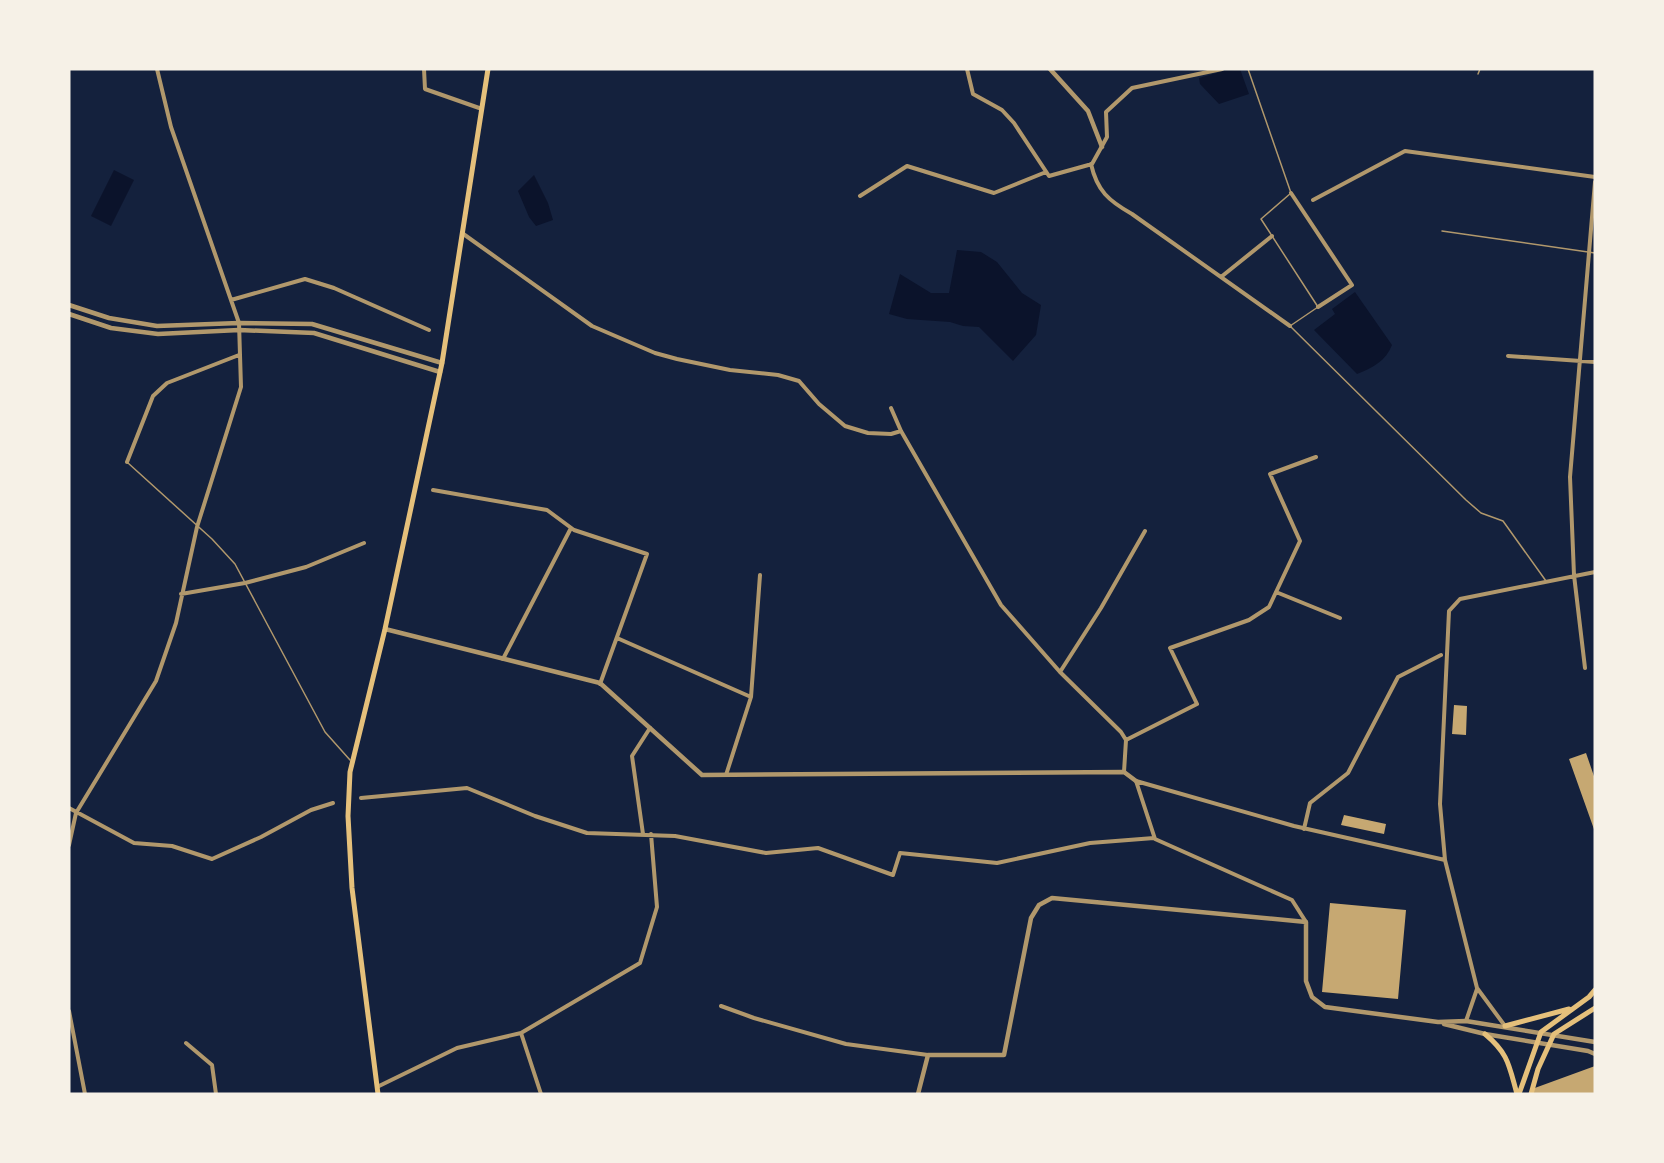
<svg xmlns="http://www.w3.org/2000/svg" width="1664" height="1163" viewBox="0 0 1664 1163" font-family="'Fira Sans',sans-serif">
<rect width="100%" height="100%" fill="#14213d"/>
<!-- water -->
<path fill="#0b132b" d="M 1230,69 L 1240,69 L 1249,94 L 1219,104 L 1200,84 L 1199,78 Z
M 114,170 L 134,180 L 111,226 L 91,216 Z
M 534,175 L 548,203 L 553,220 L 536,226 L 529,217 L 518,191 Z
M 957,250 L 981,252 L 997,262 L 1022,293 L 1041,305 L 1036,335 L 1013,361 L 979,327 L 963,326 L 950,322 L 907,319 L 889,314 L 900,274 L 931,293 L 949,293 Z
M 1355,292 L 1392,345 C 1386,361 1372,368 1357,374 L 1314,330 L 1335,314 L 1332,309 Z"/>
<!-- building -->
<path fill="#c6a872" d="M 1454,705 L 1467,706 L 1466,735 L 1452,734 Z
M 1586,753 L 1595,779 L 1595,832 L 1569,759 Z
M 1344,815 L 1386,824 L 1384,834 L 1341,825 Z
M 1330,903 L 1406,910 L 1398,999 L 1322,992 Z
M 1595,1066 L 1595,1094 L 1533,1094 L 1532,1089 Z"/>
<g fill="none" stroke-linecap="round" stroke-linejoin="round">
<!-- service -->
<path stroke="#b1986c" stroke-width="1.5" d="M 1248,69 L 1291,193 L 1261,219 L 1318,307 L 1290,326 L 1466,500 L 1481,513 L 1503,521 L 1546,581
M 1478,74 L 1480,69
M 1442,231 L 1595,253
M 128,463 L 212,539 L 235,564 L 325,732 L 350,760"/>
<!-- minor -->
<path stroke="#b1986c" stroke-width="4" d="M 424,69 L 425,89 L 482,109
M 967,69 L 973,94 L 1002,110 L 1014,123 L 1049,176 L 1092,164 L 1107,137 L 1106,112 L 1132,88 L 1222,69
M 1091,164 C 1097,191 1109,201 1132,214 L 1290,326
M 1291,193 L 1352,285 L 1318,307
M 860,196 L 907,166 L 994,193 L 1046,172
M 1313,200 L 1405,151 L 1595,177
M 462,233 L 592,326 L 655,353 L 677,359 L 730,370 L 778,375 L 799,381 L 819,404 L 845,426 L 868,433 L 891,434 L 901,431
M 1221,277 L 1272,236
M 231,300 L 305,279 L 334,288 L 429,330
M 1508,356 L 1595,362
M 891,408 L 901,431 L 1001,605 L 1060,672 L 1121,732 L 1126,740 L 1124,772
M 127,462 L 153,396 L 167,383 L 239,355
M 433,490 L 547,510 L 574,530 L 647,554 L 600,684
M 1276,592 L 1340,618
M 181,594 L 245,583 L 306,567 L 364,543
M 617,638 L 751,697
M 503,659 L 571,528
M 1585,668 L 1574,575 L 1570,477 L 1595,182
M 1060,672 L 1101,608 L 1145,531
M 1126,740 L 1197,704 L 1170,648 L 1249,620 L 1269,607 L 1300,541 L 1270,474 L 1316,457
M 726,775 L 751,697 L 760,575
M 361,798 L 467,788 L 535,816 L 587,833 L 675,836 L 766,853 L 818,848 L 893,875 L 900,853 L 997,863 L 1090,843 L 1154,838
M 69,808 L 134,843 L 172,846 L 212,859 L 261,837 L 311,810 L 333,803
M 1304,829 L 1310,803 L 1348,773 L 1398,677 L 1441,655
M 643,834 L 632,756 L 650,728
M 69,845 L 76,813 L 156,681 L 176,623 L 197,527 L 241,387 L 239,323 L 171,127 L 157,69
M 1306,922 L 1292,900 L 1155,839 L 1136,781 L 1294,826 L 1445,860
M 721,1006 L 754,1018 L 846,1044 L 928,1055
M 69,1011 L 85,1094
M 1466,1021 L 1477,989
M 1505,1026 L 1477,988 L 1445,860 L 1440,804 L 1449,611 L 1460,599 L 1595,572
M 521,1033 L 541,1094
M 186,1043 L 212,1065 L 216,1094
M 377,1087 L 457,1048 L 521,1033 L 640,963 L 657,907 L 651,834"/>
<!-- tertiary -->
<path stroke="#b1986c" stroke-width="4.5" d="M 1050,69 L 1088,111 L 1102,147
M 69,305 L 109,318 L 157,326 L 239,323 L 312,324 L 442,363
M 69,314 L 111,328 L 158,334 L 239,330 L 314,333 L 440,372
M 385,629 L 600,683 L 702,775 L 1124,772 L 1136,781
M 1444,1024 L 1485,1034 L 1588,1051 L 1595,1054
M 918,1094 L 928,1055 L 1004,1055 L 1031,918 L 1039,905 L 1052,898 L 1306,922 L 1306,981 L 1312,997 L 1325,1007 L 1438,1022 L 1466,1021 L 1595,1042"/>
<!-- secondary -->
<path stroke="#e5c07b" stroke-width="5" d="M 1505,1026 L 1569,1009
M 1485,1034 C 1509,1054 1509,1066 1517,1094
M 378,1094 L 352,888 L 348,816 L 350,772 L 385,629 L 442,363 L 488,69
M 1519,1094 L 1541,1032 L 1589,997 L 1595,990
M 1531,1094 L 1538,1069 L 1554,1034 L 1595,1008"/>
</g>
<!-- border -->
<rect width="1664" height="1163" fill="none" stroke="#f6f1e7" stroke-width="141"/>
</svg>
